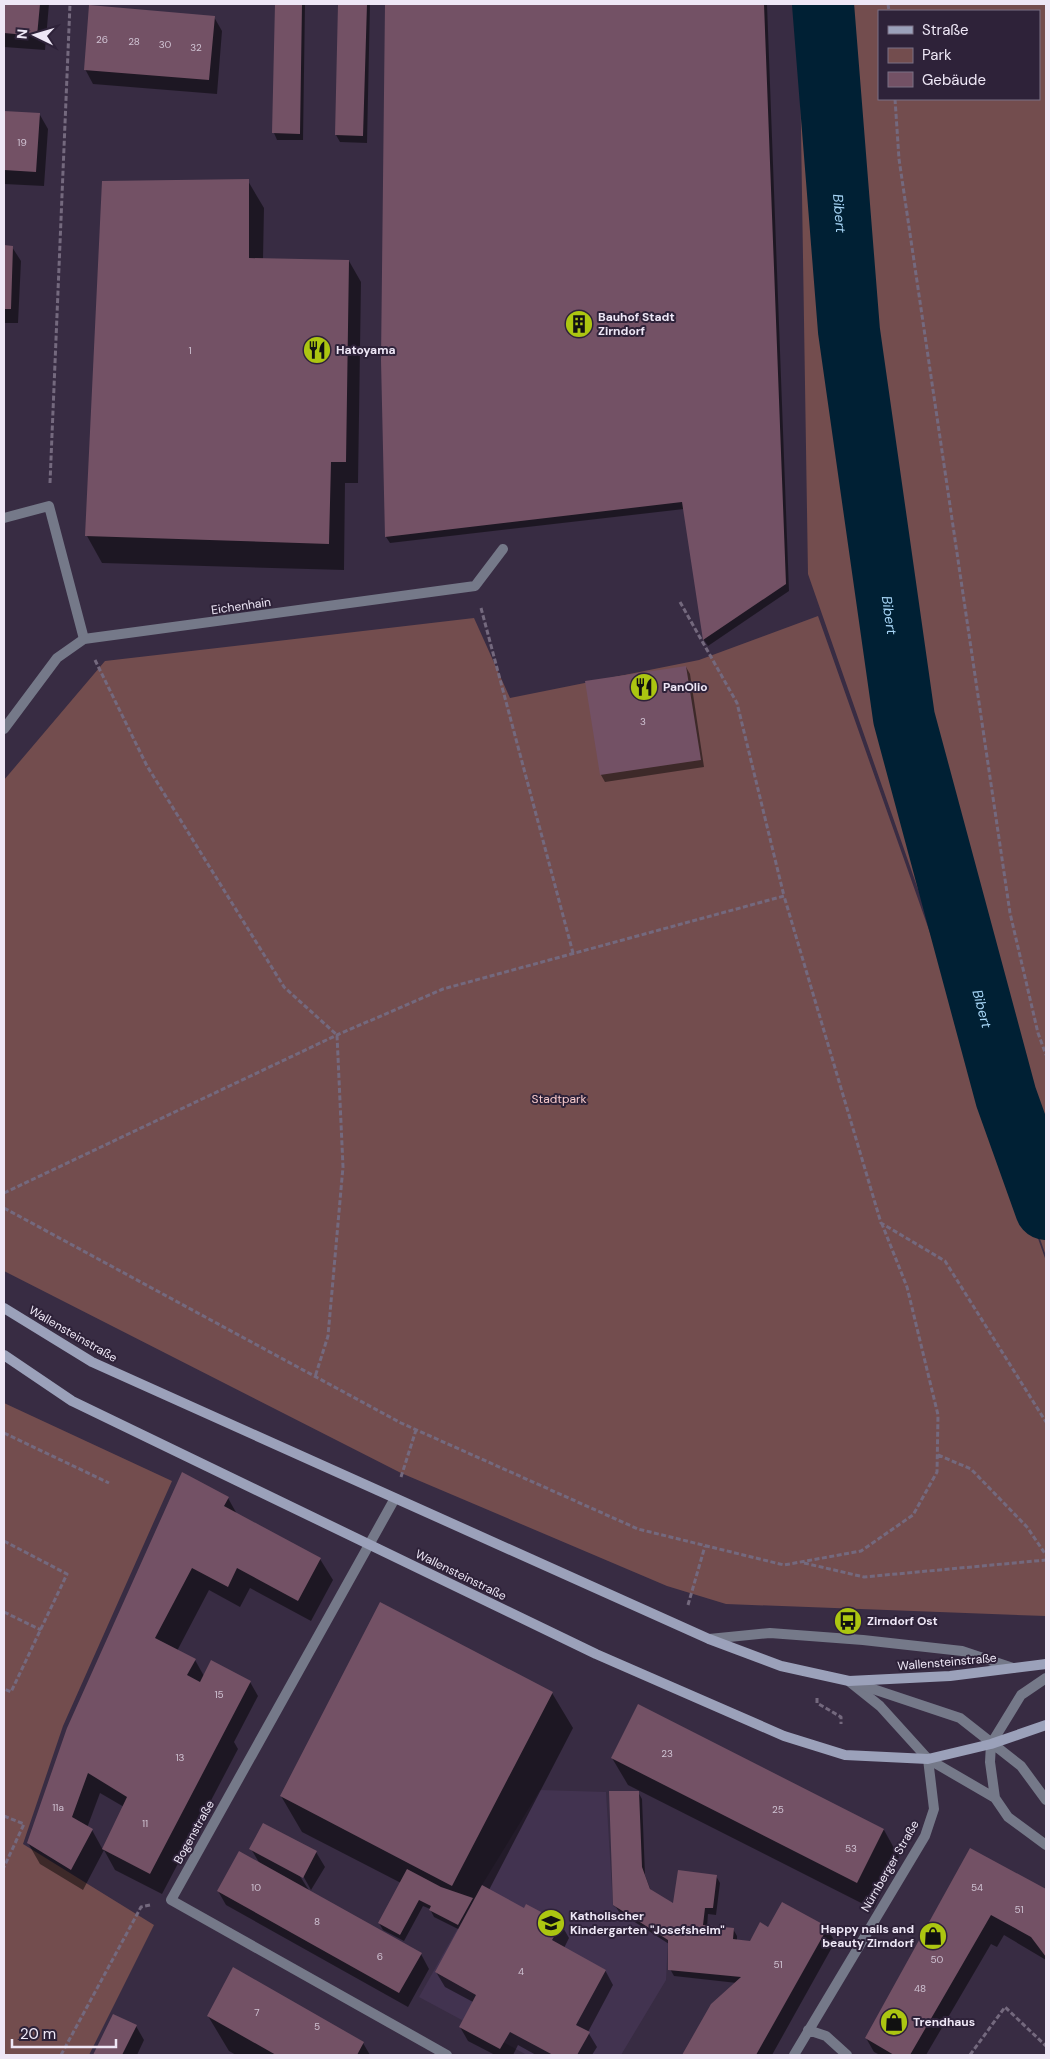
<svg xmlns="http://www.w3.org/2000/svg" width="1050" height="2059" viewBox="0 0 1050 2059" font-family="'DM Sans',sans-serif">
<rect width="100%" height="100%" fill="#382c43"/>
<!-- built -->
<path fill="#423350" d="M 540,1790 L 606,1792 L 613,1906 L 668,1940 L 666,1980 L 621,2055 L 527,2055 L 419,1997 L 482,1885 Z"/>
<!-- green -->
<path fill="#734d4e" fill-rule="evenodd" d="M 799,4 L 1046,4 L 1046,1256 L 808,574 ZM 879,11 L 1039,11 L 1039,99 L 879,99 Z
M 818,616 L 1046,1261 L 1046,1616 L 726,1604 L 667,1586 L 401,1473 L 4,1271 L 4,780 L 105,661 L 474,618 L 510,698 L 699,660 Z
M 4,1403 L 172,1481 L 63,1726 L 23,1844 L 154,1925 L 89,2055 L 4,2055 Z"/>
<!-- shadow -->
<path fill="#0007" fill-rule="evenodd" d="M 4,4 L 49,4 L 45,50 L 4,47 Z
M 276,4 L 305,4 L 303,140 L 277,140 L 274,133 Z
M 340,4 L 370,4 L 367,143 L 340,142 L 336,135 Z
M 386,4 L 767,4 L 789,591 L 708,646 L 704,640 L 684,509 L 390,543 L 386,537 Z
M 214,17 L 222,31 L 217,94 L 93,84 L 85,69 Z
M 4,112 L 40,115 L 48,129 L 44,186 L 4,184 Z
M 248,181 L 264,208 L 263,260 L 349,261 L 361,282 L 358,483 L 345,483 L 344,570 L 102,563 L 87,536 L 103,182 Z
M 4,246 L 12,247 L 21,261 L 18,323 L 4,323 Z
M 686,667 L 690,674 L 704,767 L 605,782 L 601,775 L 587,682 Z
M 228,1498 L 238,1516 L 320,1559 L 333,1580 L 311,1621 L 250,1588 L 240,1607 L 209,1590 L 177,1651 L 195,1660 L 204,1676 L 250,1682 L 258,1696 L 234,1742 L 238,1749 L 162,1894 L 115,1870 L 104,1850 L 83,1890 L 40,1864 L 28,1843 ZM 100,1793 L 124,1807 L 103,1850 L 92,1830 L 87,1828 Z
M 552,1693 L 573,1728 L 489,1890 L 525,1910 L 561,1924 L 569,1938 L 564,1948 L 605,1970 L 613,1985 L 588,2032 L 597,2047 L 592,2055 L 536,2055 L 518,2045 L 513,2055 L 495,2055 L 468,2041 L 460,2027 L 473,2002 L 445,1987 L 436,1972 L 460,1930 L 434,1917 L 430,1909 L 423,1906 L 404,1941 L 383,1930 L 379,1923 L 401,1883 L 302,1832 L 281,1796 Z
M 639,1706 L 884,1830 L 899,1857 L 873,1909 L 628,1785 L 612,1758 Z
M 638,1792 L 642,1799 L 645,1875 L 651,1891 L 674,1906 L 716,1876 L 720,1883 L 716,1915 L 708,1914 L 707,1927 L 733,1929 L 737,1936 L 737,1940 L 750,1942 L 769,1928 L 827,1928 L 835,1942 L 772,2055 L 684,2055 L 712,2005 L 737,1983 L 674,1976 L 670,1969 L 669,1944 L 619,1912 L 615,1905 Z
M 251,1849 L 316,1852 L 325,1867 L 311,1890 L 301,1872 L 298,1873 L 310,1892 L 421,1954 L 429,1969 L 408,2007 L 226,1905 L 218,1891 L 260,1864 Z
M 970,1850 L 1046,1890 L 1046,1960 L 1004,1935 L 997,1947 L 991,1944 L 926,2055 L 880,2055 L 874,2052 L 866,2038 Z
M 114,2015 L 136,2026 L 144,2040 L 137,2055 L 95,2055 Z
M 208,2016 L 363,2043 L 370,2055 L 236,2055 L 229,2051 Z"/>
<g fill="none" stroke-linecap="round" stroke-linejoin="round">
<!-- river -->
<path stroke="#002034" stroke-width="62" id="s1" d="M 823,4 L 849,331 L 904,718 L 1006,1097 L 1046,1209"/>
</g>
<!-- building -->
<path fill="#735165" d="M 4,4 L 40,4 L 37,36 L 4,33 Z
M 275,4 L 302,4 L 300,134 L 272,133 Z
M 338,4 L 367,4 L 363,136 L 335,135 Z
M 385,4 L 764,4 L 786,584 L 703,640 L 682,502 L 385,537 L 381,360 Z
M 89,5 L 215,16 L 209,80 L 84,70 Z
M 4,111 L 40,113 L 36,172 L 4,170 Z
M 249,179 L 249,258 L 349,260 L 346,462 L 331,462 L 329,544 L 85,536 L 102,181 Z
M 4,245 L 13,246 L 11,309 L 4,309 Z
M 686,666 L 701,760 L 600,775 L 585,681 Z
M 182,1472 L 229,1497 L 224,1506 L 321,1558 L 298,1601 L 237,1568 L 228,1587 L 192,1568 L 155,1638 L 196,1659 L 187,1675 L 200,1682 L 211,1660 L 251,1681 L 150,1874 L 102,1849 L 127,1797 L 88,1773 L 72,1817 L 93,1829 L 71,1870 L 27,1843 L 67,1728 Z
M 380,1602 L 553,1692 L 452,1886 L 280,1796 Z
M 638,1704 L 884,1829 L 857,1883 L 611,1758 Z
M 609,1791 L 639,1791 L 642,1867 L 650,1889 L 673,1903 L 678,1870 L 717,1875 L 713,1908 L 705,1908 L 703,1925 L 734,1928 L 733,1939 L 750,1941 L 760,1922 L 768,1927 L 782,1902 L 828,1927 L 756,2055 L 682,2055 L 711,2004 L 741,1977 L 668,1970 L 668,1940 L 613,1905 Z
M 263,1823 L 317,1851 L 303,1878 L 249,1849 Z
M 970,1848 L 1046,1889 L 1046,1957 L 1031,1937 L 991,1915 L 910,2055 L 894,2055 L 865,2038 Z
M 239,1851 L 422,1953 L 399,1993 L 217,1891 Z
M 407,1869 L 441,1887 L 473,1898 L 458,1925 L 429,1910 L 431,1906 L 419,1900 L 400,1935 L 378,1923 Z
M 482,1885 L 524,1908 L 526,1904 L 562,1923 L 552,1940 L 606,1970 L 576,2025 L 590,2032 L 577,2055 L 553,2055 L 510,2032 L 500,2049 L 459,2027 L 476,1995 L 435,1972 Z
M 233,1967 L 364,2042 L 357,2055 L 276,2055 L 207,2016 Z
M 113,2014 L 137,2025 L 122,2055 L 93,2055 Z"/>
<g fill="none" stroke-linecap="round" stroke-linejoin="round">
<!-- path -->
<path stroke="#74697e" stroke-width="3" stroke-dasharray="5 2.5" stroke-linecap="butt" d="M 888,4 L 889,11
M 895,99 L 899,159 L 1010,913 L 1038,1033 L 1046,1055
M 50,483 L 70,4
M 680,602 L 737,703 L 784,896
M 481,608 L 573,953
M 95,660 L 147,766 L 284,987 L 337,1035 L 343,1167 L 328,1336 L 315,1377
M 4,1193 L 337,1035 L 443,989 L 784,896 L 881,1223 L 945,1261 L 1046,1422
M 4,1208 L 401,1423 L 638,1529 L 784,1565 L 861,1551 L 913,1515 L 937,1472 L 938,1415 L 907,1287 L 882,1224
M 4,1433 L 109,1483
M 938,1455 L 971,1469 L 1027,1527 L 1046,1555
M 401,1477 L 416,1430
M 4,1541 L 67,1574 L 11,1692 L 4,1689
M 804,1563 L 864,1577 L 1046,1560
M 688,1605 L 705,1546
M 4,1612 L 41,1630
M 817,1698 L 817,1703 L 841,1717 L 841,1724
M 4,1816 L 24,1824 L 4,1867
M 61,2055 L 141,1907 L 150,1905
M 970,2055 L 1005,2007 L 1046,2046"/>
<!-- service -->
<path stroke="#757989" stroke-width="10" d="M 4,518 L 49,506 L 84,639
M 709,1639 L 770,1633 L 863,1640 L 962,1651 L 1013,1668"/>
<!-- minor -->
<path stroke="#757989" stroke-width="10" d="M 4,729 L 57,658 L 84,639 L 475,586 L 503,549
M 394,1500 L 171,1900 L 447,2055
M 808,2030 L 826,2036 L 847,2055
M 794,2055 L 925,1836 L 934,1809 L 928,1759 L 880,1706 L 850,1682"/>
<!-- tertiary -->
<path stroke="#757989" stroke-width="10" d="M 1046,1678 L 1021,1695 L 991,1744 L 990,1762 L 995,1798 L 1008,1817 L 1046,1845
M 849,1681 L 960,1718 L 1021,1766 L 1046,1800
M 928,1759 L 995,1798"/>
<!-- secondary -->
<path stroke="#9ba1ba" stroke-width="10" d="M 4,1308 L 92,1362 L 709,1639 L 781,1666 L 849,1681 L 950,1676 L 1046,1664
M 4,1355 L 72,1401 L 596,1654 L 784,1736 L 845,1755 L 928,1759 L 991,1744 L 1046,1725"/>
</g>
<!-- icons -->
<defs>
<symbol id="building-disc" viewBox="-11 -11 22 22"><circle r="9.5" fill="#acc611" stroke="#2e2239"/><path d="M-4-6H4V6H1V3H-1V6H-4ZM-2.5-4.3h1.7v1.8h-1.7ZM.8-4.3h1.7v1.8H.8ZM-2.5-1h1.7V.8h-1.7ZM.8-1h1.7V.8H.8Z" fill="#111"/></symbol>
<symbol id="restaurant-disc" viewBox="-11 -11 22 22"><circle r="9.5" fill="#acc611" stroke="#2e2239"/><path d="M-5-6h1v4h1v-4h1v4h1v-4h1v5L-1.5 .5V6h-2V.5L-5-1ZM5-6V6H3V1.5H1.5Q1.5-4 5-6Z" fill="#111"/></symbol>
<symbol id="bus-disc" viewBox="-11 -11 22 22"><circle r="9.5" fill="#acc611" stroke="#2e2239"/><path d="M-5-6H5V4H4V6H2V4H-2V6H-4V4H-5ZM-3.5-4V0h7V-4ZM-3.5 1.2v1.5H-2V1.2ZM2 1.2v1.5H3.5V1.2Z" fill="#111"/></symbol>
<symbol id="school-disc" viewBox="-11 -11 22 22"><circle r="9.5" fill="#acc611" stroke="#2e2239"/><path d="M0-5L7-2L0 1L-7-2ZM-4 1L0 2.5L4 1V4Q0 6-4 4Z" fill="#111"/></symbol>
<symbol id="shop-disc" viewBox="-11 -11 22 22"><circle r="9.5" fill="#acc611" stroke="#2e2239"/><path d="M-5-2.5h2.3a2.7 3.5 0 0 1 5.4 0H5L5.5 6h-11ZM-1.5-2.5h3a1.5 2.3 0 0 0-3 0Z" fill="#111"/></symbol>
</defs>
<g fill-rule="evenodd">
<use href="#building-disc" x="563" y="308" width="32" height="32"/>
<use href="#restaurant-disc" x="301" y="334" width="32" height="32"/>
<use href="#restaurant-disc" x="628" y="671" width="32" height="32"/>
<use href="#bus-disc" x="832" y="1605" width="32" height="32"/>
<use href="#school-disc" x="535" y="1907" width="32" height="32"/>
<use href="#shop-disc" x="917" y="1920" width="32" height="32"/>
<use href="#shop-disc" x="878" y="2006" width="32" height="32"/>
</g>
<g text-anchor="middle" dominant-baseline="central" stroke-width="4" stroke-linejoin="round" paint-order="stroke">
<!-- number labels -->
<g font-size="10" fill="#cfc2d2">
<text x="102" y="39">26</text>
<text x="134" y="41">28</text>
<text x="165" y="44">30</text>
<text x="196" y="47">32</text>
<text x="22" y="142">19</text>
<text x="190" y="350">1</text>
<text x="643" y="721">3</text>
<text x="219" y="1694">15</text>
<text x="667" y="1753">23</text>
<text x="180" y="1757">13</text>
<text x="58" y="1807">11a</text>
<text x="778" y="1809">25</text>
<text x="145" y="1823">11</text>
<text x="851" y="1848">53</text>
<text x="256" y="1887">10</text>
<text x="977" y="1887">54</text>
<text x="1019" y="1909">51</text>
<text x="317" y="1921">8</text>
<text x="380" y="1956">6</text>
<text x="937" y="1959">50</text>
<text x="778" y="1964">51</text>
<text x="521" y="1971">4</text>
<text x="920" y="1988">48</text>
<text x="257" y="2012">7</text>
<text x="317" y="2026">5</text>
</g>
<!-- poi labels -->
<g font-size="12" font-weight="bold" fill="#eee7f6" stroke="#2e2239" text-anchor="start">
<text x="598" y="317">Bauhof Stadt<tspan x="598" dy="14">Zirndorf</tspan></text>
<text x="336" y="350">Hatoyama</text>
<text x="663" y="687">PanOlio</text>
<text x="867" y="1621">Zirndorf Ost</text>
<text x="570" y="1916">Katholischer<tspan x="570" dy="14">Kindergarten "Josefsheim"</tspan></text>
<text x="914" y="1929" text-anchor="end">Happy nails and<tspan x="914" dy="14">beauty Zirndorf</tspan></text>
<text x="913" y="2022">Trendhaus</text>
</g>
<!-- street labels -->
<g font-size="12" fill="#eee7f6" stroke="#2e2239">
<text transform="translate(241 606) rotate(-8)">Eichenhain</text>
<text transform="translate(73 1334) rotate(30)">Wallensteinstraße</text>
<text transform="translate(461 1575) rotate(26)">Wallensteinstraße</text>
<text transform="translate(947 1662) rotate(-5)">Wallensteinstraße</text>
<text transform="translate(194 1832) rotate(-61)">Bogenstraße</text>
<text transform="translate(890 1866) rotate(-60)">Nürnberger Straße</text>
</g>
<!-- park labels -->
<g font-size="12" fill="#f8cbcc" stroke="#2e2239">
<text x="559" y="1099">Stadtpark</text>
</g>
<!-- water labels -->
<g font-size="14" font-style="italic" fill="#a5d4f5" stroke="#2e2239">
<text stroke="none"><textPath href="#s1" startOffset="210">Bibert</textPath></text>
<text stroke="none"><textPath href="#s1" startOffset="615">Bibert</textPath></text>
<text stroke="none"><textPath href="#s1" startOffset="1020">Bibert</textPath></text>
</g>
</g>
<!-- border -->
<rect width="1050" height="2059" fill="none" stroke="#eee7f6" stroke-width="10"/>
<!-- legend -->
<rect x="878" y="10" width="162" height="90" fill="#2e2239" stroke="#7b7185"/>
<rect x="888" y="26" width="25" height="8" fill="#9ba1ba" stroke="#7b7185"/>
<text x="922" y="35" font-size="15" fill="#eee7f6">Straße</text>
<rect x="888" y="48" width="25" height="15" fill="#734d4e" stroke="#7b7185"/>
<text x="922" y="60" font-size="15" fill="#eee7f6">Park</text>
<rect x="888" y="72" width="25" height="15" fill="#735165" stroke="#7b7185"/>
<text x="922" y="85" font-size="15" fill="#eee7f6">Gebäude</text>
<!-- north arrow -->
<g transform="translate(35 35) rotate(275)" stroke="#2e2239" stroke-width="4" paint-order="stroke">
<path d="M0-4L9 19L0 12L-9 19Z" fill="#eee7f6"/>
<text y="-8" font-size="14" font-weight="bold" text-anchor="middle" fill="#eee7f6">N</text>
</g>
<!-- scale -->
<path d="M12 2039v8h104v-8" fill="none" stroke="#eee7f6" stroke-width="2.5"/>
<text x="20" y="2039" font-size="15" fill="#eee7f6" stroke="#2e2239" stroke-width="4" paint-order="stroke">20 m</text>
</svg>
